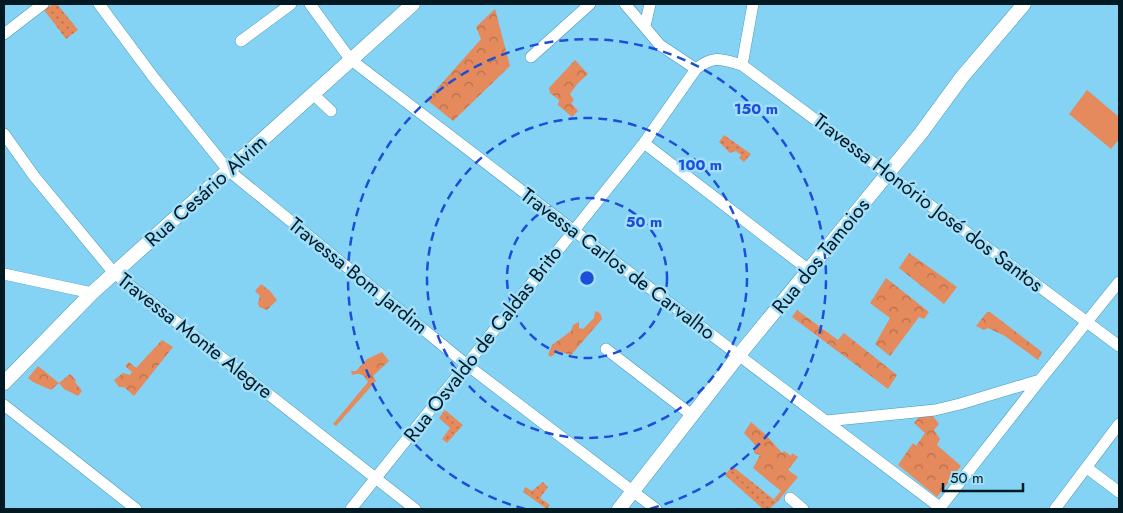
<svg xmlns="http://www.w3.org/2000/svg" width="1123" height="513" viewBox="0 0 1123 513" font-family="Jost,sans-serif">
<defs>
<pattern id="grass-dots" width="8" height="8" patternUnits="userSpaceOnUse" patternTransform="scale(1.25)"><rect width="8" height="8" fill="#e48a5c"/><path d="M2 2h.1M6 6h.1" fill="none" stroke="#b6704c" stroke-width="1.8" stroke-linecap="round"/></pattern>
<pattern id="forest-crowns" width="20" height="18" patternUnits="userSpaceOnUse" patternTransform="scale(1.25)"><rect width="20" height="18" fill="#e48a5c"/><path d="M2 6a3 3 0 1 1 6 0M12 15a3 3 0 1 1 6 0" fill="none" stroke="#b6704c"/></pattern>
</defs>
<rect width="100%" height="100%" fill="#84d3f4"/>
<!-- grass -->
<path fill="url(#grass-dots)" d="M 53,4 L 57,4 L 78,30 L 66,39 L 44,10 Z
M 724,135 L 751,154 L 744,162 L 739,158 L 741,155 L 736,151 L 730,153 L 719,142 Z
M 445,410 L 463,425 L 447,443 L 442,439 L 450,428 L 439,418 Z
M 732,466 L 777,502 L 769,509 L 763,509 L 725,475 Z
M 543,482 L 548,487 L 540,498 L 550,505 L 547,509 L 523,492 L 525,487 L 532,491 Z"/>
<!-- forest -->
<path fill="url(#forest-crowns)" d="M 495,9 L 510,66 L 453,121 L 427,100 L 481,39 L 476,27 Z
M 575,60 L 588,74 L 578,83 L 570,94 L 574,100 L 571,103 L 578,111 L 572,117 L 558,105 L 559,100 L 550,93 L 549,88 Z
M 909,253 L 957,287 L 944,304 L 899,268 Z
M 886,278 L 929,312 L 924,319 L 919,317 L 890,356 L 875,344 L 890,318 L 870,303 Z
M 261,284 L 270,291 L 277,300 L 267,310 L 259,307 L 258,303 L 260,296 L 255,291 Z
M 797,310 L 838,340 L 844,333 L 897,375 L 888,389 L 792,317 Z
M 595,311 L 600,313 L 602,319 L 571,355 L 558,351 L 551,357 L 548,355 L 552,345 L 571,331 L 573,325 L 579,322 L 579,328 L 583,329 L 594,318 Z
M 987,312 L 990,312 L 1042,352 L 1038,360 L 1005,336 L 988,328 L 984,330 L 976,326 Z
M 162,340 L 173,347 L 134,396 L 124,387 L 119,387 L 114,380 L 123,373 L 130,375 L 132,372 L 125,366 L 129,362 L 136,368 Z
M 382,352 L 389,361 L 373,376 L 376,381 L 336,426 L 333,424 L 368,382 C 363,374 361,373 352,375 L 351,371 L 356,371 L 367,359 Z
M 38,366 L 59,383 L 70,374 L 76,380 L 75,382 L 82,391 L 78,396 L 64,389 L 59,383 L 51,390 L 33,382 L 28,378 Z
M 933,416 L 939,424 L 934,430 L 940,439 L 937,445 L 961,466 L 937,497 L 898,465 L 913,443 L 916,446 L 925,433 L 914,423 L 919,417 Z
M 751,422 L 766,435 L 782,453 L 784,451 L 791,456 L 792,453 L 798,457 L 788,470 L 798,477 L 777,502 L 774,499 L 781,491 L 753,468 L 760,455 L 754,453 L 755,445 L 744,433 Z"/>
<!-- park -->
<path fill="#e48a5c" d="M 1087,90 L 1119,117 L 1119,139 L 1111,149 L 1069,114 Z"/>
<g fill="none" stroke-linecap="round" stroke-linejoin="round">
<defs>
<path id="minor" d="M 99,4 L 154,78 L 228,170 L 467,365 L 656,509
M 310,4 L 350,59 L 573,230 L 942,509
M 625,4 L 660,45 L 696,69
M 645,26 L 650,4
M 4,34 L 43,4
M 241,41 L 291,4
M 531,57 L 590,4
M 742,65 L 753,4
M 313,94 L 331,111
M 4,134 L 34,176 L 114,273 L 415,509
M 644,143 L 810,271
M 4,274 L 92,293
M 606,349 L 693,416
M 4,405 L 136,509
M 826,421 L 935,410 L 960,404 L 1040,380
M 1087,468 L 1119,492
M 790,498 L 803,509
M 351,509 L 644,143 L 696,69 C 714,55 721,59 742,65 L 1119,346
M 939,509 L 1040,380 L 1119,282
M 1055,509 L 1119,424"/>
<path id="tertiary" d="M 4,383 L 92,293 L 413,4
M 619,509 L 739,355 L 921,133 L 962,77 L 1024,4"/>
</defs>
<!-- minor casing -->
<use href="#minor" stroke="#4898b7" stroke-width="12"/>
<!-- tertiary casing -->
<use href="#tertiary" stroke="#4898b7" stroke-width="15"/>
<!-- minor -->
<use href="#minor" stroke="#fff" stroke-width="11"/>
<!-- tertiary -->
<use href="#tertiary" stroke="#fff" stroke-width="14"/>
</g>
<!-- distance rings -->
<g fill="none" stroke="#1d4ed8" stroke-width="2.5" stroke-dasharray="9 6">
<circle cx="587" cy="278" r="80"/>
<circle cx="587" cy="278" r="160"/>
<path d="M525 509A239 239 0 1 1 649 509"/>
</g>
<g text-anchor="middle" dominant-baseline="central" stroke-width="5" stroke-linejoin="round" paint-order="stroke">
<!-- street labels -->
<g font-size="20" fill="#011922" stroke="#a0def9">
<text transform="translate(206 191) rotate(-42)">Rua Cesário Alvim</text>
<text transform="translate(928 203) rotate(37)">Travessa Honório José dos Santos</text>
<text transform="translate(821 256) rotate(-51)">Rua dos Tamoios</text>
<text transform="translate(618 264) rotate(37)">Travessa Carlos de Carvalho</text>
<text transform="translate(358 276) rotate(39)">Travessa Bom Jardim</text>
<text transform="translate(195 336) rotate(38)">Travessa Monte Alegre</text>
<text transform="translate(483 344) rotate(-52)">Rua Osvaldo de Caldas Brito</text>
</g>
</g>
<circle cx="587" cy="278" r="8" fill="#1d4ed8" stroke="#a0def9" stroke-width="2.5"/>
<g font-size="15" text-anchor="middle" font-weight="bold" fill="#1d4ed8" stroke="#a0def9" stroke-width="5" stroke-linejoin="round" paint-order="stroke">
<text x="756" y="114">150 m</text>
<text x="700" y="170">100 m</text>
<text x="644" y="227">50 m</text>
</g>
<!-- border -->
<rect width="1123" height="513" fill="none" stroke="#011922" stroke-width="10"/>
<!-- scale -->
<path d="M943 483v8h80v-8" fill="none" stroke="#011922" stroke-width="2.5"/>
<text x="950" y="483" font-size="15" fill="#011922" stroke="#a0def9" stroke-width="4" paint-order="stroke">50 m</text>
</svg>
